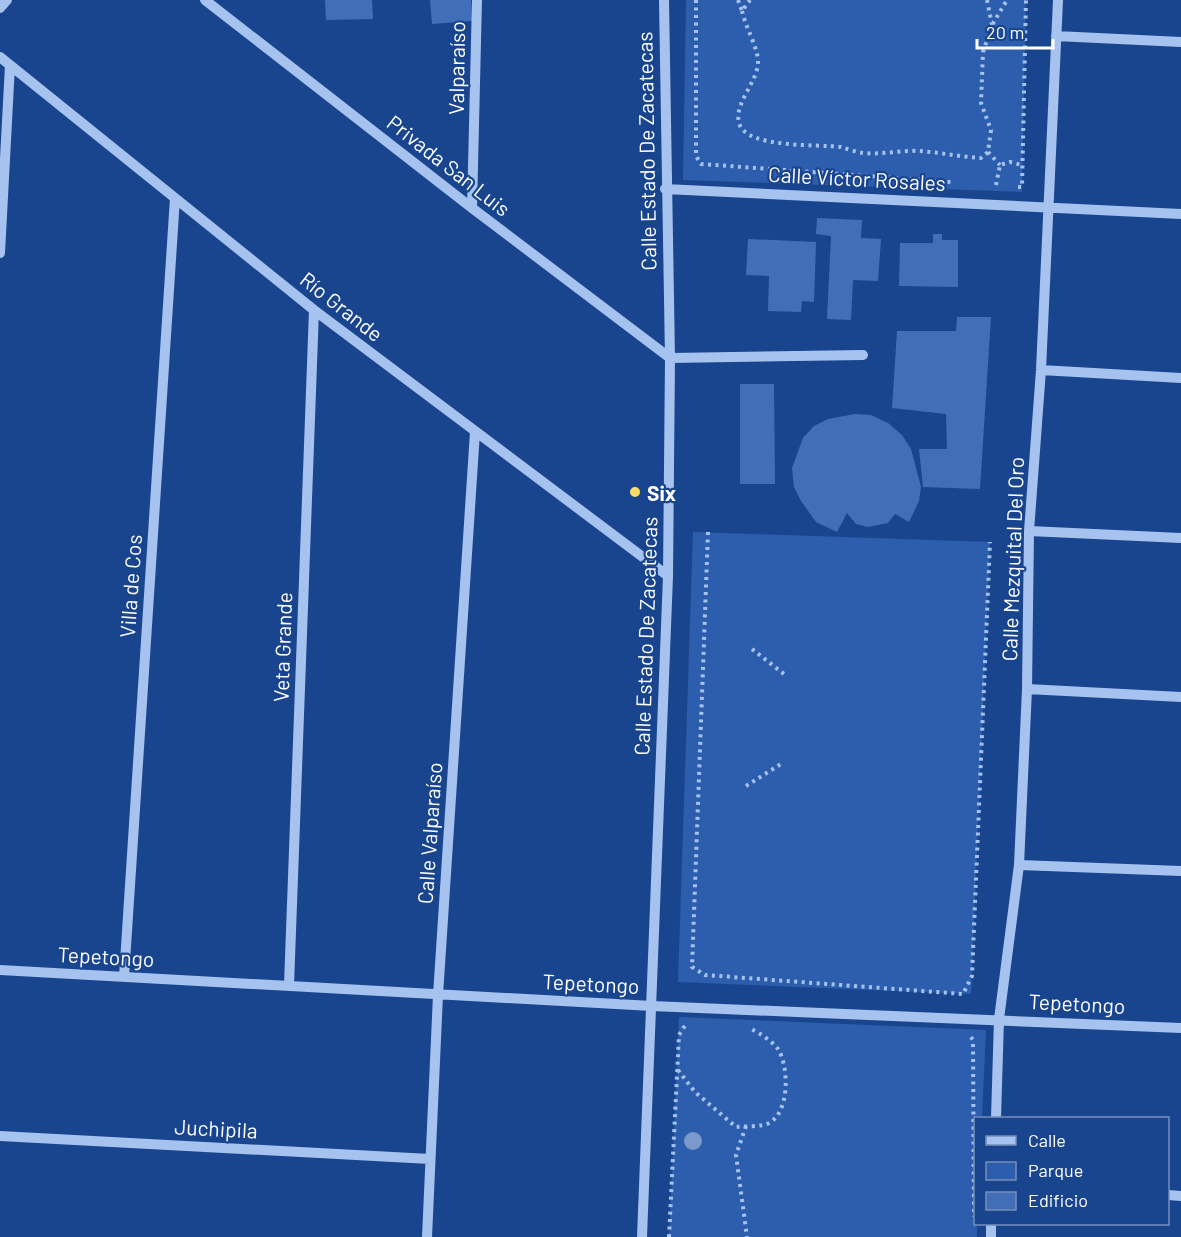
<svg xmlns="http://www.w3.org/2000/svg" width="1181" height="1237" viewBox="0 0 1181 1237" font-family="Barlow,sans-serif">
<rect width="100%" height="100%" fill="#19458f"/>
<!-- green -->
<path fill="#2c5ead" d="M 686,0 L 1026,0 L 1022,192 L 683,180 Z
M 693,532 L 990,542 L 971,994 L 678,982 Z
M 679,1017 L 986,1030 L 982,1118 L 976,1118 L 977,1237 L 669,1237 Z"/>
<!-- building -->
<path fill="#416fb7" d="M 325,0 L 372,0 L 373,19 L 326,20 Z
M 430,0 L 471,0 L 472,21 L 432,24 Z
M 817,218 L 862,220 L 861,238 L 881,239 L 878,281 L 853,280 L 851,320 L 827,319 L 831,236 L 816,234 Z
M 933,234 L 942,234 L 942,240 L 958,240 L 958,287 L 899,286 L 900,243 L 933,243 Z
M 748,239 L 816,242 L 814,302 L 802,301 L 801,312 L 768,311 L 769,276 L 746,275 Z
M 957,317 L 991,317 L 980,489 L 923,487 L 919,449 L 947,449 L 946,414 L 892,408 L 897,331 L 956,331 Z
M 740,384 L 774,384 L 775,484 L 740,484 Z
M 855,414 L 871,415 L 888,423 L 902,435 L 911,449 L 921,487 L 919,501 L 909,522 L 895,514 L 888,523 L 868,527 L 856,524 L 847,513 L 837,532 L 816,522 L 801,501 L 794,487 L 792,468 L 803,438 L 814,426 L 828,419 Z"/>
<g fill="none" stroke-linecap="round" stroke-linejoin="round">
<!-- path -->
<path stroke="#a6c2ef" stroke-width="4" stroke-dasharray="3 4.5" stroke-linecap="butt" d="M 696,0 L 696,156 L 701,164 L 951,182
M 738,0 L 742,11 L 750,0
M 987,0 L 992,25
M 742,11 C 745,26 759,50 758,63 C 757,83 734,103 739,123 C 746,149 819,144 841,147 C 848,149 856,152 863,153 C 881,155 900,150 918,151 C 939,152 960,157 981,158 L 988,152 L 991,130 L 981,103 L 983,52 L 992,25 L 1007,0
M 988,152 L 1000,165
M 996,185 L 1000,165 L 1010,162 L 1022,165
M 1018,187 L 1022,187 L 1026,0
M 708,532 L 692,967 L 705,975 L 963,994 L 972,976 L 990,542
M 752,649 L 784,674
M 746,786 L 784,762
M 971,1037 L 973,1040 L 974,1217
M 678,1070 L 695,1092 L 736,1127 C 745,1126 762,1127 769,1123 C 790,1112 789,1066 778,1049 C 772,1041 760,1033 751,1029
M 746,1126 L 736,1155 L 747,1237
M 669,1237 L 679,1035 L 686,1024"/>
<!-- minor -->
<path stroke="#a6c2ef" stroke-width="10" d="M 205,0 L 472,208 L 670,358 L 863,355
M 0,8 L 7,0
M 1056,36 L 1181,42
M 0,57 L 314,310 L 668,576
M 665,189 L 1181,214
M 472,208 L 477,0
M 0,253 L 10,65
M 1041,370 L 1181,378
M 1029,531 L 1181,538
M 1027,689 L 1181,697
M 1019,865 L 1181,871
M 0,970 L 652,1006 L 1181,1028
M 124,977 L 175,198
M 289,985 L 314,310
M 996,1118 L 999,1019 L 1019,865 L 1027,689 L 1029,531 L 1041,370 L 1058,0
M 0,1136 L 430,1159
M 1168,1195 L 1181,1196
M 427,1237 L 438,995 L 475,432
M 642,1237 L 668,576 L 670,358 L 664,0
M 991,1237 L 991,1224"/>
</g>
<!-- trees -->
<circle fill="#7b99ca" cx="693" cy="1141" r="9"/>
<!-- markers -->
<circle fill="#ffdc64" stroke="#19458f" stroke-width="2" cx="635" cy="492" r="6"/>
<g text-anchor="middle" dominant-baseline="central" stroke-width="4.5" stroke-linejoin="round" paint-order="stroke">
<!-- street labels -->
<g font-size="21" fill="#fff" stroke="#19458f">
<text transform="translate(456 68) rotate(-89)">Valparaíso</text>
<text transform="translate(646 151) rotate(-91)">Calle Estado De Zacatecas</text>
<text transform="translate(449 165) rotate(38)">Privada San Luis</text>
<text transform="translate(857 178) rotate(3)">Calle Víctor Rosales</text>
<text transform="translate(342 306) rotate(38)">Río Grande</text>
<text transform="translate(1012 559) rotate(-88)">Calle Mezquital Del Oro</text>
<text transform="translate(130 586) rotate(-86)">Villa de Cos</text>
<text transform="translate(645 636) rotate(-88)">Calle Estado De Zacatecas</text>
<text transform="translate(282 647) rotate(-88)">Veta Grande</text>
<text transform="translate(429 833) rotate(-86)">Calle Valparaíso</text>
<text transform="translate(106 956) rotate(3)">Tepetongo</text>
<text transform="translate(591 983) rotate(3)">Tepetongo</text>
<text transform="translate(1077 1003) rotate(3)">Tepetongo</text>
<text transform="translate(216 1128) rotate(3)">Juchipila</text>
</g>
<!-- poi labels -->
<g font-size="21" font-weight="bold" fill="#fff" stroke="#19458f" text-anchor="start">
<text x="647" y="492">Six</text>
</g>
</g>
<!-- legend -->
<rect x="974" y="1117" width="195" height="108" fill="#19458f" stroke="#758fbc" stroke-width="1.5"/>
<rect x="986" y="1136" width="30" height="9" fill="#a6c2ef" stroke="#758fbc" stroke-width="1.5"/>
<text x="1028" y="1147" font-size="18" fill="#ffffff">Calle</text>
<rect x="986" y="1162" width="30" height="18" fill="#2c5ead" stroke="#758fbc" stroke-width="1.5"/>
<text x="1028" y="1177" font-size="18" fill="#ffffff">Parque</text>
<rect x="986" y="1192" width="30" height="18" fill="#416fb7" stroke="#758fbc" stroke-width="1.5"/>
<text x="1028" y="1207" font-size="18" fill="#ffffff">Edificio</text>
<!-- scale -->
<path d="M977 39v9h76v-9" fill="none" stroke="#ffffff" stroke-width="3"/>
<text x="986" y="39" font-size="18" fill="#ffffff" stroke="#19458f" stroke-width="4.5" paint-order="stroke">20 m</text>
</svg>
